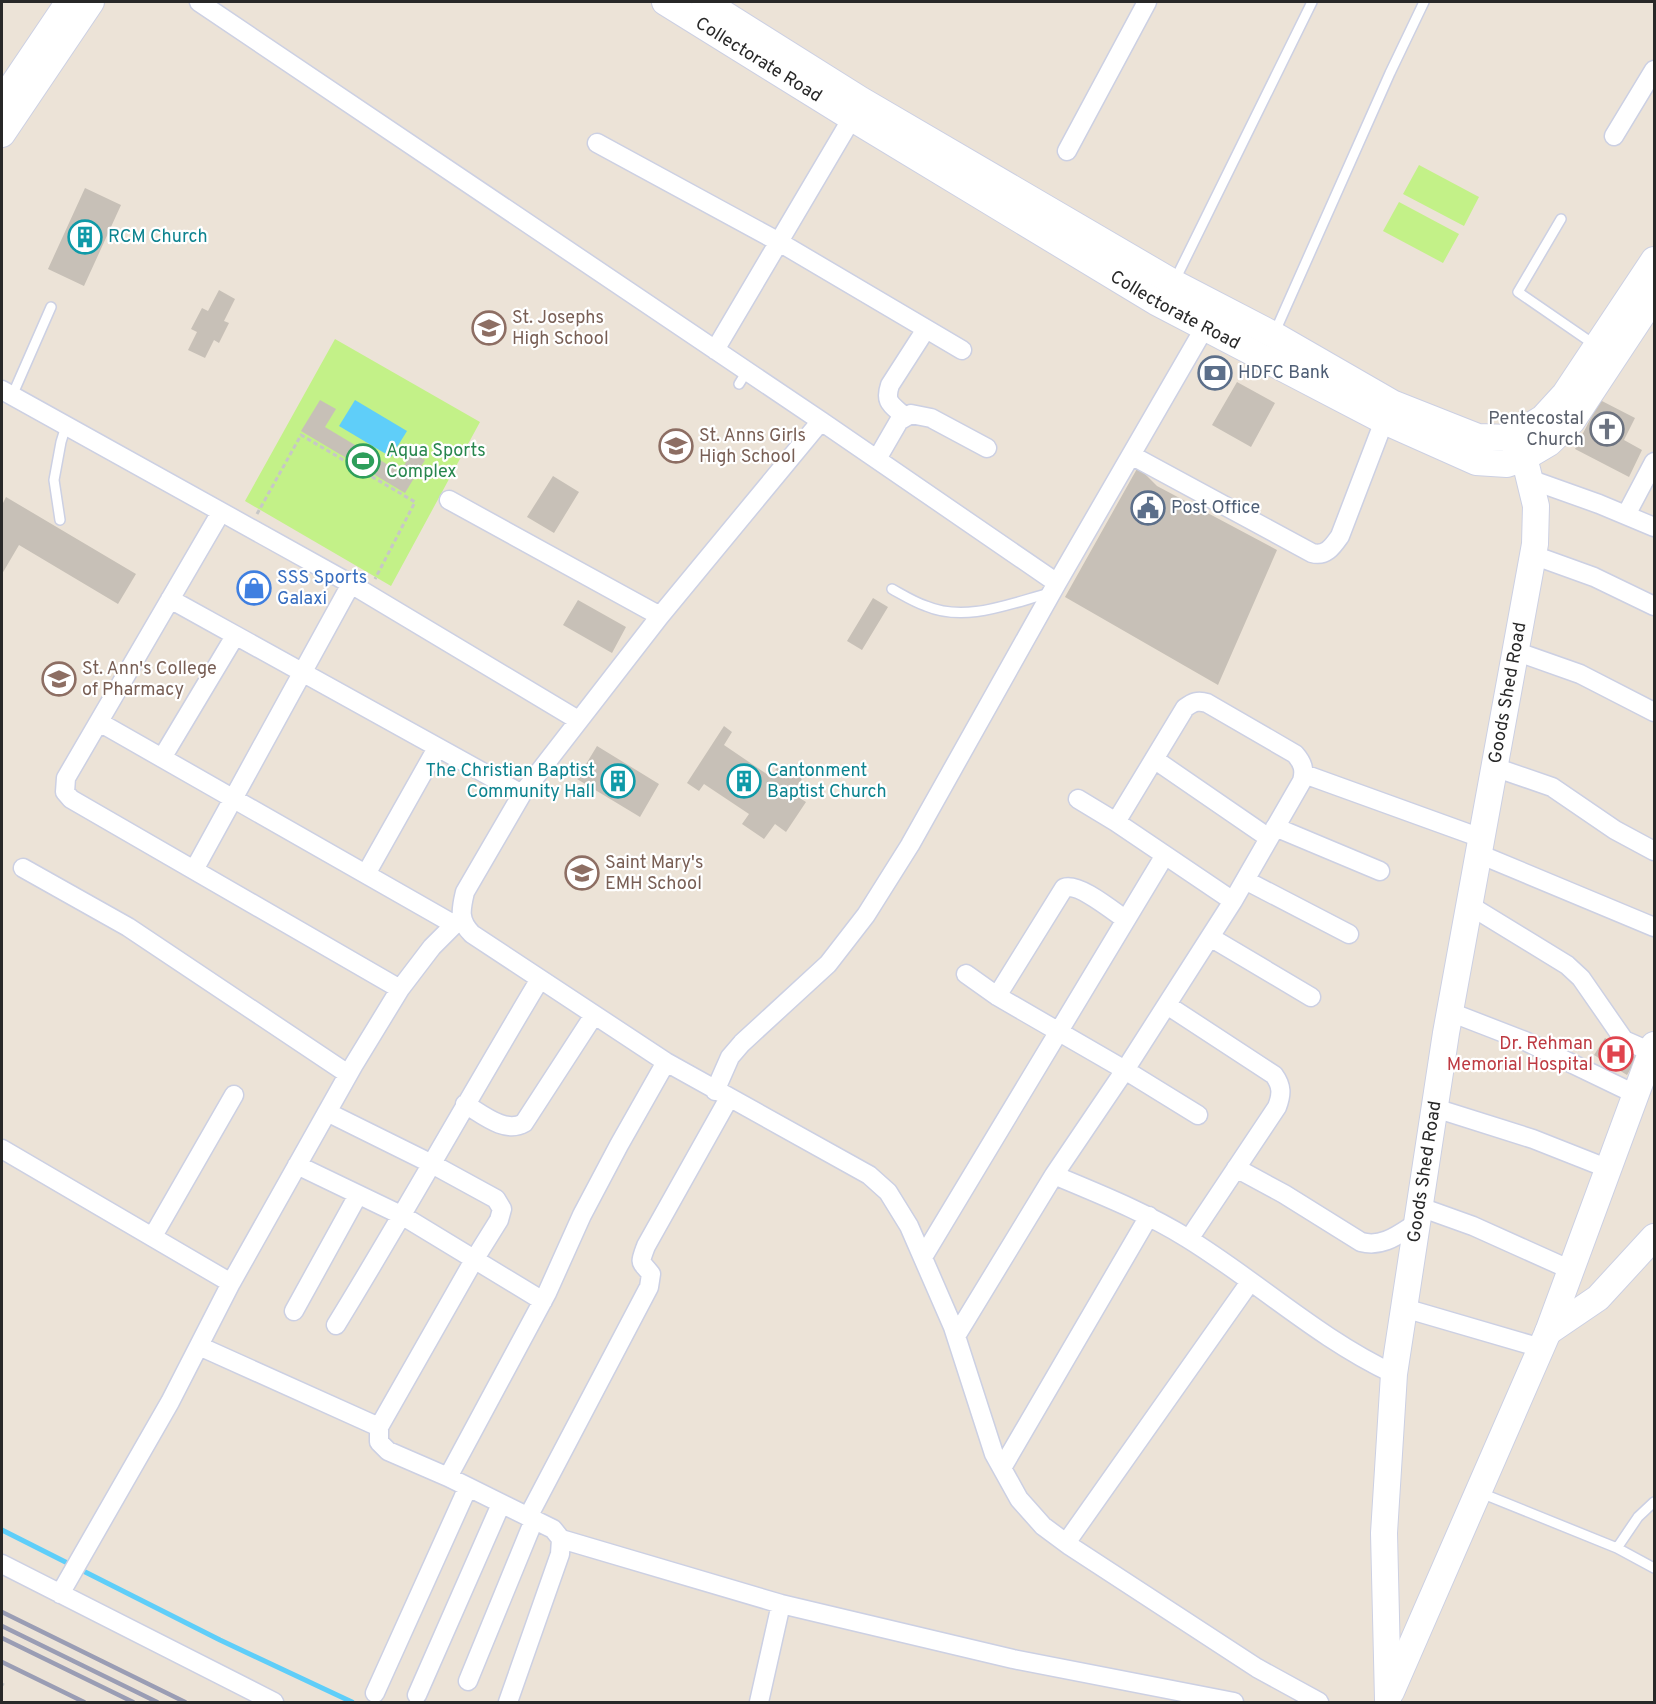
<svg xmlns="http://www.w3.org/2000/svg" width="1656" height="1704" viewBox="0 0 1656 1704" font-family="Overpass,sans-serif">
<rect width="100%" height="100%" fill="#ece3d7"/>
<!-- pitch -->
<path fill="#c3f188" d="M 1419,165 L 1479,197 L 1464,226 L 1403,194 Z
M 1399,202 L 1459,234 L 1443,263 L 1383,231 Z
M 335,339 L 480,422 L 391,586 L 245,501 Z"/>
<!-- water -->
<path fill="#5fcef9" d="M 355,400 L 407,431 L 391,457 L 339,426 Z"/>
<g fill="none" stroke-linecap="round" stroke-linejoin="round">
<!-- stream -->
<path stroke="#5fcef9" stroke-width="5" d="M 2,1530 L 220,1640 L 352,1702"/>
</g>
<!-- building -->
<path fill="#c7c0b7" d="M 85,188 L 121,205 L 84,286 L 48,269 Z
M 219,290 L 235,299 L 224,321 L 229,323 L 219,343 L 214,340 L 205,358 L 188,350 L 197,332 L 191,329 L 202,308 L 208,311 Z
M 1237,382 L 1275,403 L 1251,447 L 1212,425 Z
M 320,400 L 336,409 L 325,427 L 400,472 L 412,452 L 425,460 L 405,493 L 301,431 Z
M 1600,400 L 1635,418 L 1624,440 L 1642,450 L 1629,477 L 1575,449 Z
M 1138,467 L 1157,486 L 1277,550 L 1218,685 L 1065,597 Z
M 553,476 L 579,492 L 554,533 L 527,517 Z
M 6,497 L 136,574 L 118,604 L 19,545 L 2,574 L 2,505 Z
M 873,598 L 888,607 L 862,650 L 847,641 Z
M 578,600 L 626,627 L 612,653 L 563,625 Z
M 724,726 L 732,732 L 724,745 L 771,777 L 779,764 L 802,779 L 792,793 L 806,802 L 786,832 L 775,824 L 764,839 L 742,824 L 749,814 L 704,784 L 699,791 L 687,783 Z
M 597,746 L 659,784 L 640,817 L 577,779 Z
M 1605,1038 L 1637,1058 L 1627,1075 L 1594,1055 Z"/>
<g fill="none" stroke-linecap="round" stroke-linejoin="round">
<defs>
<path id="lane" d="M 1561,219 L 1518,292 L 1595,345
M 1174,282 L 1312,2
M 1274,334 L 1390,73 L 1424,2
M 739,384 L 747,371
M 12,396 L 51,307
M 60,520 L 54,480 L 61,442 L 66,426
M 892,589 C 903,595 914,602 926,606 C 966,623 1011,603 1050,593
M 1481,1493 L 1617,1548 L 1654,1568
M 1617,1548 L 1638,1517 L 1654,1502"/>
<path id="street" d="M 199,2 L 821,421 L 1057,583
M 1614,136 L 1654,70
M 597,143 L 779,242 L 962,350
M 1067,151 L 1147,2
M 715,350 L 852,118
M 2,390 L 351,584 L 578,720
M 904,416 C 892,405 884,403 890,385 L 926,329
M 821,421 L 660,616 L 522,794 L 465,892 C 461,909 458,920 472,934 L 666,1062 L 869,1175 L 888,1192 L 909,1226 L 953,1327 L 994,1454 L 1019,1499 L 1043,1526 L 1070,1546 L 1257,1668 L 1319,1702
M 1131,455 L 1312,553 C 1326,557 1333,546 1340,536 L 1384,421
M 877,459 L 899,421 L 911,414 L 931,418 L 987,448
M 1529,479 L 1599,504 L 1654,527
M 449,500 L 660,616
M 221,512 L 66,778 L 65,792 L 71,799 L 400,989
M 1626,515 L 1654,462
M 1533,555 L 1594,577 L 1654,606
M 170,599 L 522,794
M 1515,651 L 1580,674 L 1654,712
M 99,722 L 455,925
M 162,758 L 235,636
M 1154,759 L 1269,838
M 1494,767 L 1552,787 L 1615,830 L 1654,851
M 1304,774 L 1481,838
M 1078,799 L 1116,822 L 1233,901
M 1275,827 L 1380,871
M 1479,854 L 1654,927
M 23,868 L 128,927 L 348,1074
M 194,870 L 351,584
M 366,874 L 437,748
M 1245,880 L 1349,934
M 1469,905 L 1567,965 L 1581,978 L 1624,1040 L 1640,1047 L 1654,1049
M 1210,937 L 1311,997
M 966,974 L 997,996 L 1125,1070 L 1198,1115
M 997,996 L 1064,888 C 1078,882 1113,911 1126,920
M 1167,1005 L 1274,1075 C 1282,1086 1282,1094 1277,1107 L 1189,1239
M 1450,1012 L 1525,1041 L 1637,1095
M 715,1091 L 730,1057 L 742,1043 L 828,964 L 866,915 L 910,845 L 1057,583 L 1205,327
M 465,1104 C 482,1114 505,1134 524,1123 L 594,1015
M 1435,1108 L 1533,1139 L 1609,1169
M 327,1112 L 432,1164 L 496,1199 L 502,1209 L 499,1220 L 474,1260 L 379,1427 L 379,1442 L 388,1451 L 448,1477 L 553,1529 L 561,1539 L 560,1554 L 508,1702
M 2,1149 L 231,1283
M 297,1165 L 403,1216 L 543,1301
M 1236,1168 L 1284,1194 L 1361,1242 C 1383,1248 1399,1234 1418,1222
M 1054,1175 C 1099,1194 1145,1212 1187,1238 C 1257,1281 1319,1339 1394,1374
M 1420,1207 L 1473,1226 L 1571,1270
M 153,1236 L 234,1095
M 923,1257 L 1165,855
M 1404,1308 L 1541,1348
M 294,1311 L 358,1195
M 336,1325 C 406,1211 471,1094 540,979
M 956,1336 L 1054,1175 L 1125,1070 L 1233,901 L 1302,781 C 1305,770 1303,763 1295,754 L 1207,703 C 1198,700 1193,702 1185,708 L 1116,822
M 199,1346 L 379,1427
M 1002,1468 L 1149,1216
M 448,1477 L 547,1293 L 582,1215 L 619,1145 L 666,1062
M 528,1517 L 649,1287 L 651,1274 C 640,1260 639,1265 646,1246 L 729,1098
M 561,1539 L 781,1604 L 1013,1659 L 1234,1702
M 1066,1543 L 1250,1282
M 2,1564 L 274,1702
M 60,1594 L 170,1402 L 231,1283 L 353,1066 L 400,989 L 432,947 L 461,918
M 468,1681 L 534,1520
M 375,1693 L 468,1487
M 417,1695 L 501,1504
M 759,1702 L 781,1604"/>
<g id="secondary">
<path id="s1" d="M 665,2 L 852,118 L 1156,302 L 1384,421 L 1476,462 L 1507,464 L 1522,459 L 1549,443 L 1572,421 L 1654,297"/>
<path d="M 705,2 L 861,100 L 1174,283 L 1274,335 L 1392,403 L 1478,437 L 1511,438 L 1543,418 L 1565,394 L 1654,260"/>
<path d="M 2,101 L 64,9"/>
<path d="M 2,134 L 91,2"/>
<path d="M 1548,1332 L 1598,1298 L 1654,1237"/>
<path d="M 1391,1692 L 1548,1332 L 1654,1045"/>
<path id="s2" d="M 1388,1700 L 1384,1533 L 1394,1374 L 1446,1033 L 1535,544 L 1536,506 L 1527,469 L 1511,438"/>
</g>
</defs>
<!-- lane casing -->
<use href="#lane" stroke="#ccd0e3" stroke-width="12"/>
<!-- street casing -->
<use href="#street" stroke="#ccd0e3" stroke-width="21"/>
<!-- secondary casing -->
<use href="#secondary" stroke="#ccd0e3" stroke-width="28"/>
<!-- path -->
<path stroke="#c7c7c7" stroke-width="3" stroke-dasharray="4.5 3" stroke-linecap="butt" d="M 257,514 L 301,435 L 415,502 L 375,579
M 2,1684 L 4,1685"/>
<!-- lane -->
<use href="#lane" stroke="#fff" stroke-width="9"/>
<!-- street -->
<use href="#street" stroke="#fff" stroke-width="18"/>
<!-- secondary -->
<use href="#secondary" stroke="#fff" stroke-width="26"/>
<!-- rail -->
<path stroke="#9a9db4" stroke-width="4.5" d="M 2,1612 L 185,1702
M 2,1626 L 157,1702
M 2,1638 L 133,1702
M 2,1662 L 84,1702"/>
</g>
<!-- icons -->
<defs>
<symbol id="building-ring" viewBox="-11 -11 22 22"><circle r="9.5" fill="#fff" stroke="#0f9aa8" stroke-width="1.5"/><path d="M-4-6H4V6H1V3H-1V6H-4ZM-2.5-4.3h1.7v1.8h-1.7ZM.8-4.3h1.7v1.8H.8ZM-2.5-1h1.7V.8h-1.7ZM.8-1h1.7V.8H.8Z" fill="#0f9aa8"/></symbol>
<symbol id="school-ring" viewBox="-11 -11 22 22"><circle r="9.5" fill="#fff" stroke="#8d6e63" stroke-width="1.5"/><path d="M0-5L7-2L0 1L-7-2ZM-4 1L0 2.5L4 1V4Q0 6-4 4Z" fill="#8d6e63"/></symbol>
<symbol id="bank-ring" viewBox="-11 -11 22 22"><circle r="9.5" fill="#fff" stroke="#5c6f8a" stroke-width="1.5"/><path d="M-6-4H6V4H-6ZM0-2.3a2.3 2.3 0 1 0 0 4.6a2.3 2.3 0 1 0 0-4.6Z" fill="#5c6f8a"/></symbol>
<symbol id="church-ring" viewBox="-11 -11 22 22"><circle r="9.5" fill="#fff" stroke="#6b7280" stroke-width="1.5"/><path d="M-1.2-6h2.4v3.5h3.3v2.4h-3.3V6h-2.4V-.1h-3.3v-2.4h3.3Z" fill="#6b7280"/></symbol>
<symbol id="stadium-ring" viewBox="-11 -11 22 22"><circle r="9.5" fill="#fff" stroke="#2e9e5b" stroke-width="1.5"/><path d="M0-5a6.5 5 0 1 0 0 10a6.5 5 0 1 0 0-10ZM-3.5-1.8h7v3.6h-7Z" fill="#2e9e5b"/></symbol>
<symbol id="civic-ring" viewBox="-11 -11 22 22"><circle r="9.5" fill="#fff" stroke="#5c6f8a" stroke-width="1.5"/><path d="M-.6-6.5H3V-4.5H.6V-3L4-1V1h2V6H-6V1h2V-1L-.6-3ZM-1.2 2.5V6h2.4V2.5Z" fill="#5c6f8a"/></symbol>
<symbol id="shop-ring" viewBox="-11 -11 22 22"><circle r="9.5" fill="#fff" stroke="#3f7fe0" stroke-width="1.5"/><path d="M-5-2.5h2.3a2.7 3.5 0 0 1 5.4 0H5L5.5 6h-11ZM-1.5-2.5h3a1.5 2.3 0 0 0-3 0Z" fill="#3f7fe0"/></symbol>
<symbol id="university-ring" viewBox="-11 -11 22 22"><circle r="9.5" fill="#fff" stroke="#8d6e63" stroke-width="1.5"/><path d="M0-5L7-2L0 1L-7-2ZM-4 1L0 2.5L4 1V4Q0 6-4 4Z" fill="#8d6e63"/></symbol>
<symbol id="hospital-ring" viewBox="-11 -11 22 22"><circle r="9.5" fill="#fff" stroke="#e0444e" stroke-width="1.5"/><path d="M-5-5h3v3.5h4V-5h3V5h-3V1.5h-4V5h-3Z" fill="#e0444e"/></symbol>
</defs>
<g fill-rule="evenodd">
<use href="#building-ring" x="66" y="218" width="38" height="38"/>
<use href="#school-ring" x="470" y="309" width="38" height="38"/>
<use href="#bank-ring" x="1196" y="354" width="38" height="38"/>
<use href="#church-ring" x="1588" y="410" width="38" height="38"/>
<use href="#school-ring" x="657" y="427" width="38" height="38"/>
<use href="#stadium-ring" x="344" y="442" width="38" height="38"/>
<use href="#civic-ring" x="1129" y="489" width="38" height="38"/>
<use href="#shop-ring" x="235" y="569" width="38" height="38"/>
<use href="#university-ring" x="40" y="660" width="38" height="38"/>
<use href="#building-ring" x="599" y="762" width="38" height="38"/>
<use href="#building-ring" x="725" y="762" width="38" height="38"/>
<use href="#school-ring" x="563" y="854" width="38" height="38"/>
<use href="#hospital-ring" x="1597" y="1035" width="38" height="38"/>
</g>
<g text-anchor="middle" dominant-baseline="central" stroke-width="4.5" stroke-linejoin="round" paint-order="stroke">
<!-- street labels -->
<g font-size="18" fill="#282828" stroke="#fff">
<text stroke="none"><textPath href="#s1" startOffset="110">Collectorate Road</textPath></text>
<text stroke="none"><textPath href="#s1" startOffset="596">Collectorate Road</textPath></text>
<text stroke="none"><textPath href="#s2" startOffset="1017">Goods Shed Road</textPath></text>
<text stroke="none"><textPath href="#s2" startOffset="531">Goods Shed Road</textPath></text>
</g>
<!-- culture labels -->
<g font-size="18" fill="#0d838f" stroke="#fff" text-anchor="start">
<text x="108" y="237">RCM Church</text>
<text x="595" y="771" text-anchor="end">The Christian Baptist<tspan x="595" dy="21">Community Hall</tspan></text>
<text x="767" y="771">Cantonment<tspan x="767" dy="21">Baptist Church</tspan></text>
</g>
<!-- education labels -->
<g font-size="18" fill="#785e54" stroke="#fff" text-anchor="start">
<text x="512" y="318">St. Josephs<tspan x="512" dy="21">High School</tspan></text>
<text x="699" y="436">St. Anns Girls<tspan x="699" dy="21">High School</tspan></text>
<text x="82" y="669">St. Ann's College<tspan x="82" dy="21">of Pharmacy</tspan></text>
<text x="605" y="863">Saint Mary's<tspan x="605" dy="21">EMH School</tspan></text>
</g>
<!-- service labels -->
<g font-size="18" fill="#4e5e75" stroke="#fff" text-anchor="start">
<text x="1238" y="373">HDFC Bank</text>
<text x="1171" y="508">Post Office</text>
</g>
<!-- worship labels -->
<g font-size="18" fill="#5b616d" stroke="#fff" text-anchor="end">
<text x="1584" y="419">Pentecostal<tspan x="1584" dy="21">Church</tspan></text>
</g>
<!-- leisure labels -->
<g font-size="18" fill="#27864d" stroke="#fff" text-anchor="start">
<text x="386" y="451">Aqua Sports<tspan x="386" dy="21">Complex</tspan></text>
</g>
<!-- shop labels -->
<g font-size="18" fill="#366cbe" stroke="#fff" text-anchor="start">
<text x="277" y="578">SSS Sports<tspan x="277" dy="21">Galaxi</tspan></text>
</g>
<!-- health labels -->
<g font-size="18" fill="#be3a42" stroke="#fff" text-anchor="end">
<text x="1593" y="1044">Dr. Rehman<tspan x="1593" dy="21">Memorial Hospital</tspan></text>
</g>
</g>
<!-- border -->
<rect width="1656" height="1704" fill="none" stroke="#282828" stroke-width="6"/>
</svg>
